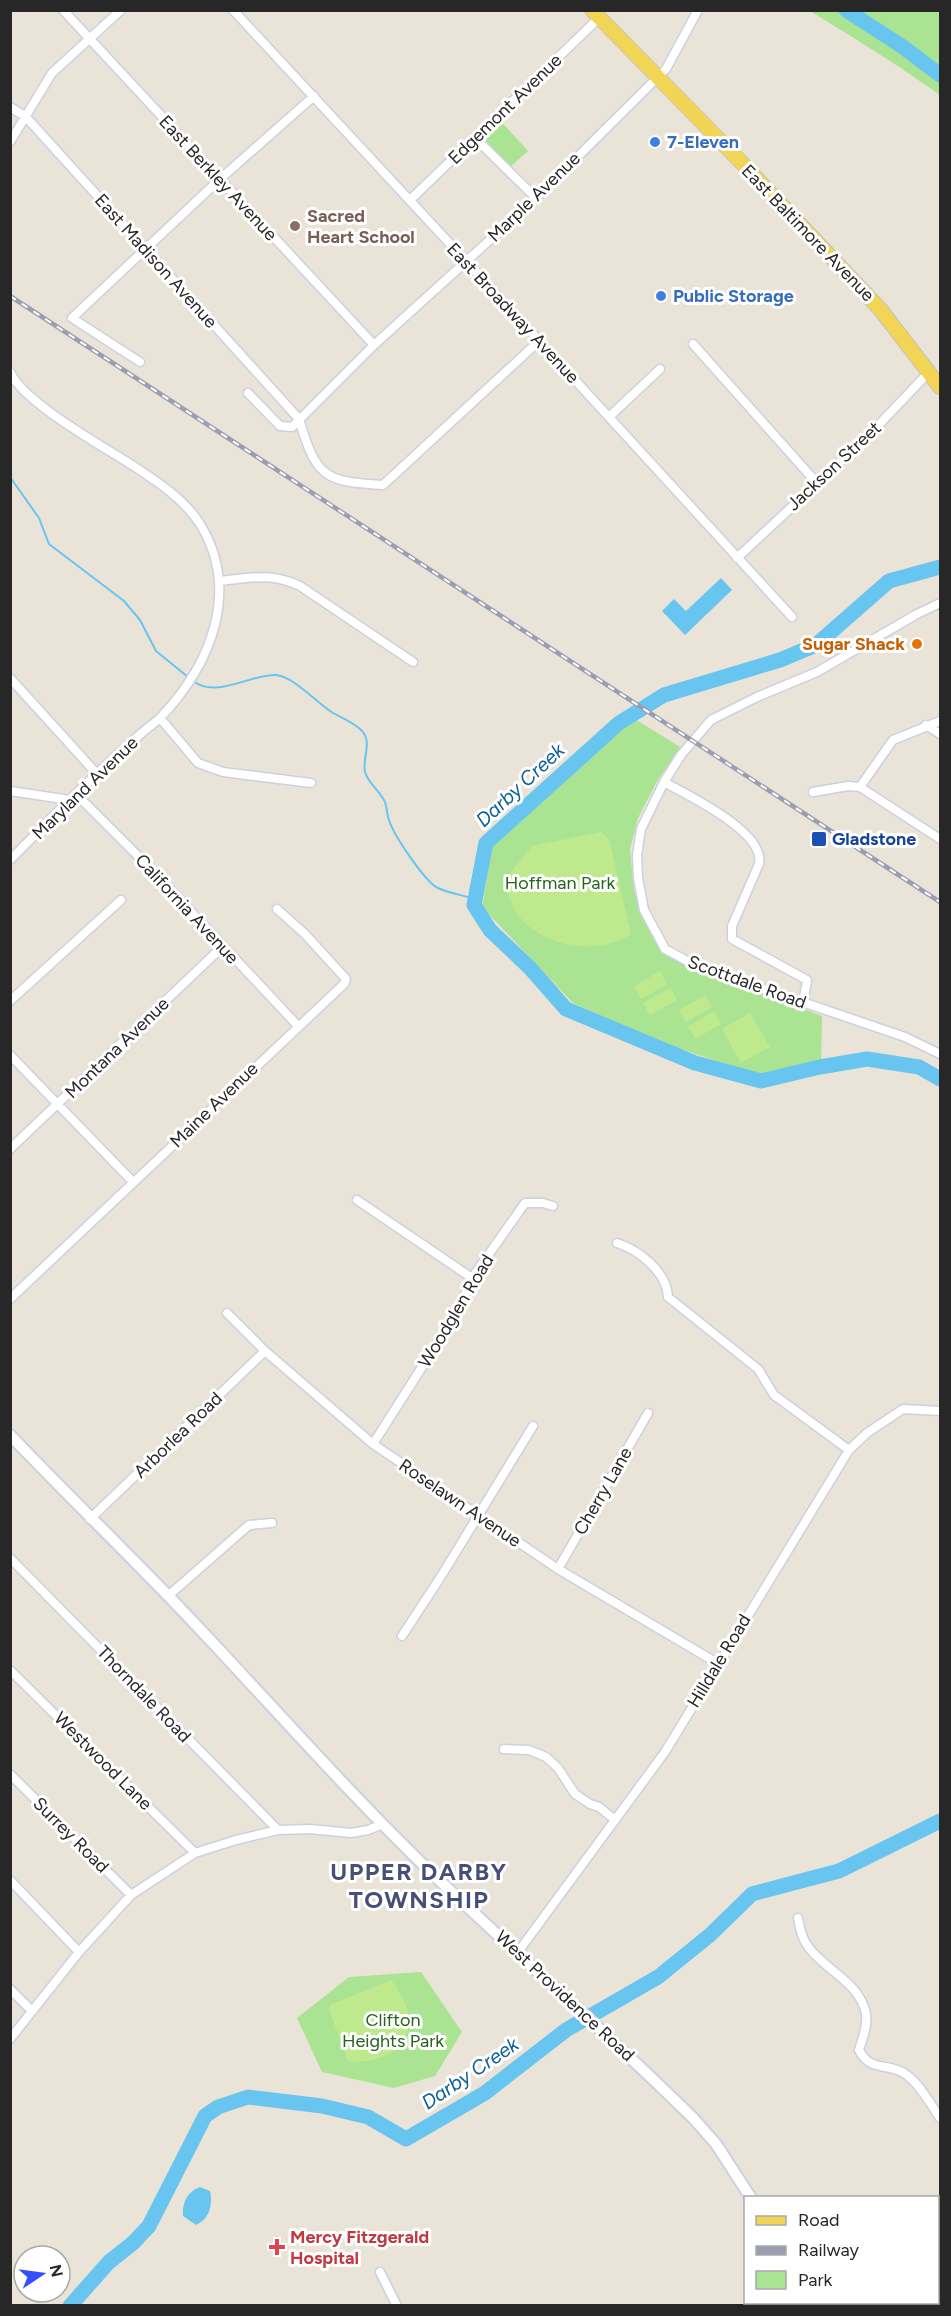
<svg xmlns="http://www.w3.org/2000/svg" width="951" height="2316" viewBox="0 0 951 2316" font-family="Figtree,sans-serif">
<rect width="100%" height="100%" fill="#eae3d8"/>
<!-- green -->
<path fill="#aae392" d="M 810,11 L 940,11 L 940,95 C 898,65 854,38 810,11 Z
M 499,119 L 528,151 L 510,167 L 483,137 L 483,134 Z
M 635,719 L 680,747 L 656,783 L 638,818 L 630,849 L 634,891 L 641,910 L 670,958 L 822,1016 L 821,1063 L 761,1076 L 642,1036 L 573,1003 L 482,907 L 493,844 Z
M 421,1972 L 462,2032 L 435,2076 L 394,2088 L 322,2072 L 297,2018 L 349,1977 Z"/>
<!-- pitch -->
<path fill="#beea8d" d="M 601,832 L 609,839 L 631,934 C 597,956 544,948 518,915 C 511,906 508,891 504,881 L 532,846 Z
M 660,971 L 667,984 L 641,999 L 634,986 Z
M 670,988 L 677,1000 L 650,1015 L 643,1003 Z
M 705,995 L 712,1007 L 686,1022 L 679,1010 Z
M 714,1011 L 721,1024 L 695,1039 L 688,1026 Z
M 750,1013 L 770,1047 L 741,1063 L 722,1029 Z
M 391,1980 C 427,2023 405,2066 348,2061 L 329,2009 L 330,2005 Z"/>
<!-- water -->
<path fill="#67c5f0" d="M 721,578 L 732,590 L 685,635 L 662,611 L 674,599 L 686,611 Z
M 200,2187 L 210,2191 C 213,2204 210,2219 196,2225 L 183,2216 C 182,2203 187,2192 200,2187 Z"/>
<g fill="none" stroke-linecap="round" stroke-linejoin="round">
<!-- stream -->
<path stroke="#67c5f0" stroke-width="2" d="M 10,477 L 39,518 L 49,544 L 124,601 L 140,620 L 156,651 L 188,677
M 193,681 C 217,699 250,674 276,675 C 293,676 317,703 333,713 C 342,718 356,723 363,732 C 372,744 362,759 365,772 C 368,783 380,791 385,802 C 387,808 387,815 389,820 C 394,836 423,878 436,887 C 447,893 463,895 475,899"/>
<!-- river -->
<path stroke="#67c5f0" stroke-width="15" d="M 846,10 L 903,47 L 940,75
M 940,567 L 889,581 L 816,645 L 780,660 L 664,695 L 619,723 L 486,843 L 474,905 L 490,930 L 530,968 L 566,1009 L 695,1063 L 761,1081 L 820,1067 L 867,1059 L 919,1067 L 940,1079
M 70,2306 L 109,2262 L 133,2243 L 149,2226 L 205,2116 L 218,2107 L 248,2097 L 322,2106 L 368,2117 L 406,2139 L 485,2093 L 566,2030 L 658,1977 L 710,1935 L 752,1894 L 839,1871 L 940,1821"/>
<defs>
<path id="minor" d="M 63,10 L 374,345
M 233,10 L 466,261 L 792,617
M 10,107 L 26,117 L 299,419 C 316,476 323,482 383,485 L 539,341
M 475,138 L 536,198
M 10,142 L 52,73 L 121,10
M 410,200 L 599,18
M 693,344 L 816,482
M 140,362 L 72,318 L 219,180 L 314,96
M 10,372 C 25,404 103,446 135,467 C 158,482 185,500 200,524 C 241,591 211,664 161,717 C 156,722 150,726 144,731 C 128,745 112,759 97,774 C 67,801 39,831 10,860
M 248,393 L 280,426 L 292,427 L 374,345 L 536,198 L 666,69 L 698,10
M 609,417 L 660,369
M 737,558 L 870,434 L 930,371
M 220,581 C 251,578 270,572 300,586 L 413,662
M 940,603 L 917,614 L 817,672 L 757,697 L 711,720 L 681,755 L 664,782 L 641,829 L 637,855 L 638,878 L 644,910 L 665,949 L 691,963 L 726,976 L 905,1037 L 940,1054
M 10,678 L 97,774
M 160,718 L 198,763 L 223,772 L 311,783
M 926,725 L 940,734
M 664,782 C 687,795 766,832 759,864 L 732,926 L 732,939 L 807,980 L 803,1003
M 860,787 L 940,839
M 10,791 L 70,800
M 813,792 L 848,786 L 860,787 L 893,740 L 940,721
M 76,794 L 153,871 L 298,1026
M 10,1001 L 121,900
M 10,1055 L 133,1182
M 10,1149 L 222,947
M 357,1200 L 472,1278
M 617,1243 C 639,1250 667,1272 668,1297 L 758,1369 L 774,1395 L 849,1450
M 10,1299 L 344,984 L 346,979 L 305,934 L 277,909
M 227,1313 L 265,1351 L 373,1444 L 558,1569 L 717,1663
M 373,1444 L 459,1309 L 472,1278 L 525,1203 L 543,1203 L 553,1206
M 90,1519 L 265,1351
M 10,1558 L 278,1830
M 558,1569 L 648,1413
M 168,1596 L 249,1525 L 272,1523
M 402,1636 L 440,1578 L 533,1426
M 10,1670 L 195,1853
M 504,1749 L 529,1750 L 546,1757 L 558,1768 L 575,1794 L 590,1804 L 599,1807 L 614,1819
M 10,1774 L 131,1895
M 10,1880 L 79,1952
M 798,1918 C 800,1929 802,1939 809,1948 C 827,1971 860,1983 866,2014 C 868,2026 862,2040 859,2050 C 871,2074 890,2061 908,2076 C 921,2086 931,2105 940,2118
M 518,1952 L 665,1752 L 849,1450 L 867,1433 L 903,1409 L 940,1411
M 10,1989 L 32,2011
M 10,2039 L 79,1952 L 131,1895 L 195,1853 L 236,1840 L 278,1830 L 310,1829 L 351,1833 L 368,1830 L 383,1824
M 938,2250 L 940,2252
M 380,2272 L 397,2306
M 808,2302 L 809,2306"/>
<path id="tertiary" d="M 10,1435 C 72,1500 136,1561 197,1626 C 277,1711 354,1799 439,1880 C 523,1960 611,2037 694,2119 L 716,2144 L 751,2198"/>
<path id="primary" d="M 592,10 L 743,164 L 880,309 L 940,387
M 938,2216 L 940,2214
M 778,2306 L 784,2302"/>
</defs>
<!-- minor casing -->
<use href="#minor" stroke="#cdd0e1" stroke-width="11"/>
<!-- tertiary casing -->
<use href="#tertiary" stroke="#cdd0e1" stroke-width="14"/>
<!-- primary casing -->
<use href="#primary" stroke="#c3c3c3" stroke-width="16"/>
<!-- minor -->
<use href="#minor" stroke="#fff" stroke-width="8"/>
<!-- tertiary -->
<use href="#tertiary" stroke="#fff" stroke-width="10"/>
<!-- primary -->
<use href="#primary" stroke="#f2d555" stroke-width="14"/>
<defs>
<path id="rail" d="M 10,296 L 940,902"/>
</defs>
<!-- rail casing -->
<use href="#rail" stroke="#9b9db2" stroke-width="4.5"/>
<!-- rail -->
<use href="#rail" stroke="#fff" stroke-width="2" stroke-dasharray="7" stroke-linecap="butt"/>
</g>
<!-- markers -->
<g fill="#3f7fe0" stroke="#fff" stroke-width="2">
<circle cx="655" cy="142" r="6"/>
<circle cx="661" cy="296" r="6"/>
</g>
<circle fill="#8d6e63" stroke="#fff" stroke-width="2" cx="295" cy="226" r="6"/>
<circle fill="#e8710a" stroke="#fff" stroke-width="2" cx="917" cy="644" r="6"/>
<rect fill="#1a4fb4" stroke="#fff" stroke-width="2" x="811" y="831" width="16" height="16" rx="3"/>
<path fill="#e0444e" stroke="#fff" stroke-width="2" d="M274 2238h6v6h6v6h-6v6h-6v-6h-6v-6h6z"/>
<g text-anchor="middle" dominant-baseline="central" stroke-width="6" stroke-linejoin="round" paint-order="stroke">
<!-- street labels -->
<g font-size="18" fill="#272727" stroke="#fff">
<text transform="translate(505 109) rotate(-44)">Edgemont Avenue</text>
<text transform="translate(218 178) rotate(47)">East Berkley Avenue</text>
<text transform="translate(534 197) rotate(-44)">Marple Avenue</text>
<text transform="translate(808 233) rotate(46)">East Baltimore Avenue</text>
<text transform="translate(156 261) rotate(48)">East Madison Avenue</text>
<text transform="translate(513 313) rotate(47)">East Broadway Avenue</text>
<text transform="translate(834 466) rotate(-43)">Jackson Street</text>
<text transform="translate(85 788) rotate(-44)">Maryland Avenue</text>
<text transform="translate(187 909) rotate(47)">California Avenue</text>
<text transform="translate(747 982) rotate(20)">Scottdale Road</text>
<text transform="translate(117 1048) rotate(-44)">Montana Avenue</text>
<text transform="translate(214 1105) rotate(-44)">Maine Avenue</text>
<text transform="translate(456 1311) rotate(-59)">Woodglen Road</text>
<text transform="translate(178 1435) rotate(-44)">Arborlea Road</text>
<text transform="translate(603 1491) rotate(-60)">Cherry Lane</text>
<text transform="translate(460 1503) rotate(34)">Roselawn Avenue</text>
<text transform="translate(719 1661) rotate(-59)">Hilldale Road</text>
<text transform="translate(144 1694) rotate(46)">Thorndale Road</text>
<text transform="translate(103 1761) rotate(45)">Westwood Lane</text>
<text transform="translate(71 1835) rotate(45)">Surrey Road</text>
<text transform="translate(565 1996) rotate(43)">West Providence Road</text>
</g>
<!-- shop labels -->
<g font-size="18" font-weight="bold" fill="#366cbe" stroke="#fff" text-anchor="start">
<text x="667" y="142">7-Eleven</text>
<text x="673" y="296">Public Storage</text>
</g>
<!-- education labels -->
<g font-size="18" font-weight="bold" fill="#785e54" stroke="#fff" text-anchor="start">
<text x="307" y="216">Sacred<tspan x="307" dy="21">Heart School</tspan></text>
</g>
<!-- food labels -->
<g font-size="18" font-weight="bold" fill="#c56008" stroke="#fff" text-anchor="end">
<text x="905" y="644">Sugar Shack</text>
</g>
<!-- transit labels -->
<g font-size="18" font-weight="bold" fill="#164399" stroke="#fff" text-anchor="start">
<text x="832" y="839">Gladstone</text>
</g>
<!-- park labels -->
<g font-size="18" fill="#246318" stroke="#fff">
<text x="560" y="883">Hoffman Park</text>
<text x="393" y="2020">Clifton<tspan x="393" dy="21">Heights Park</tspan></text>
</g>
<!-- health labels -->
<g font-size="18" font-weight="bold" fill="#be3a42" stroke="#fff" text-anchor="start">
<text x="290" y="2237">Mercy Fitzgerald<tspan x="290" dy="21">Hospital</tspan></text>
</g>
<!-- water labels -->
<g font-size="20" font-style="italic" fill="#0b6097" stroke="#fff">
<text transform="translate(520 785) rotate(-43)">Darby Creek</text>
<text transform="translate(470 2073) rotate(-34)">Darby Creek</text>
</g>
<!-- district labels -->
<g font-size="24" font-weight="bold" letter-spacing="1.5" fill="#474e77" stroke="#fff">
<text x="419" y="1871">UPPER DARBY<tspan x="419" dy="28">TOWNSHIP</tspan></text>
</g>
</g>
<!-- border -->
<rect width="951" height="2316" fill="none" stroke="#272727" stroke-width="24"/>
<!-- legend -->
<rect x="744" y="2196" width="195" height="108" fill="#ffffff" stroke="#a9a9a9" stroke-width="1.5"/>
<rect x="756" y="2216" width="30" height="9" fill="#f2d555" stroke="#a9a9a9" stroke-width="1.5"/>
<text x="798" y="2226" font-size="18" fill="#272727">Road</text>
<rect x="756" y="2246" width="30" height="9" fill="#9b9db2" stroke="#a9a9a9" stroke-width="1.5"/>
<text x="798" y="2256" font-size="18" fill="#272727">Railway</text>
<rect x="756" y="2271" width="30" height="18" fill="#aae392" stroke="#a9a9a9" stroke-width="1.5"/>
<text x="798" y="2286" font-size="18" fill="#272727">Park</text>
<!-- north arrow -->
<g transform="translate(42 2274) rotate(77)"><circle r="28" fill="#ffffff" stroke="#a9a9a9" stroke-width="1.5"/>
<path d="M0-4.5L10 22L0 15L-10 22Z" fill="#334efc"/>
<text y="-9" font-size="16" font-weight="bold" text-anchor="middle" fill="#272727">N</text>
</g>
</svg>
